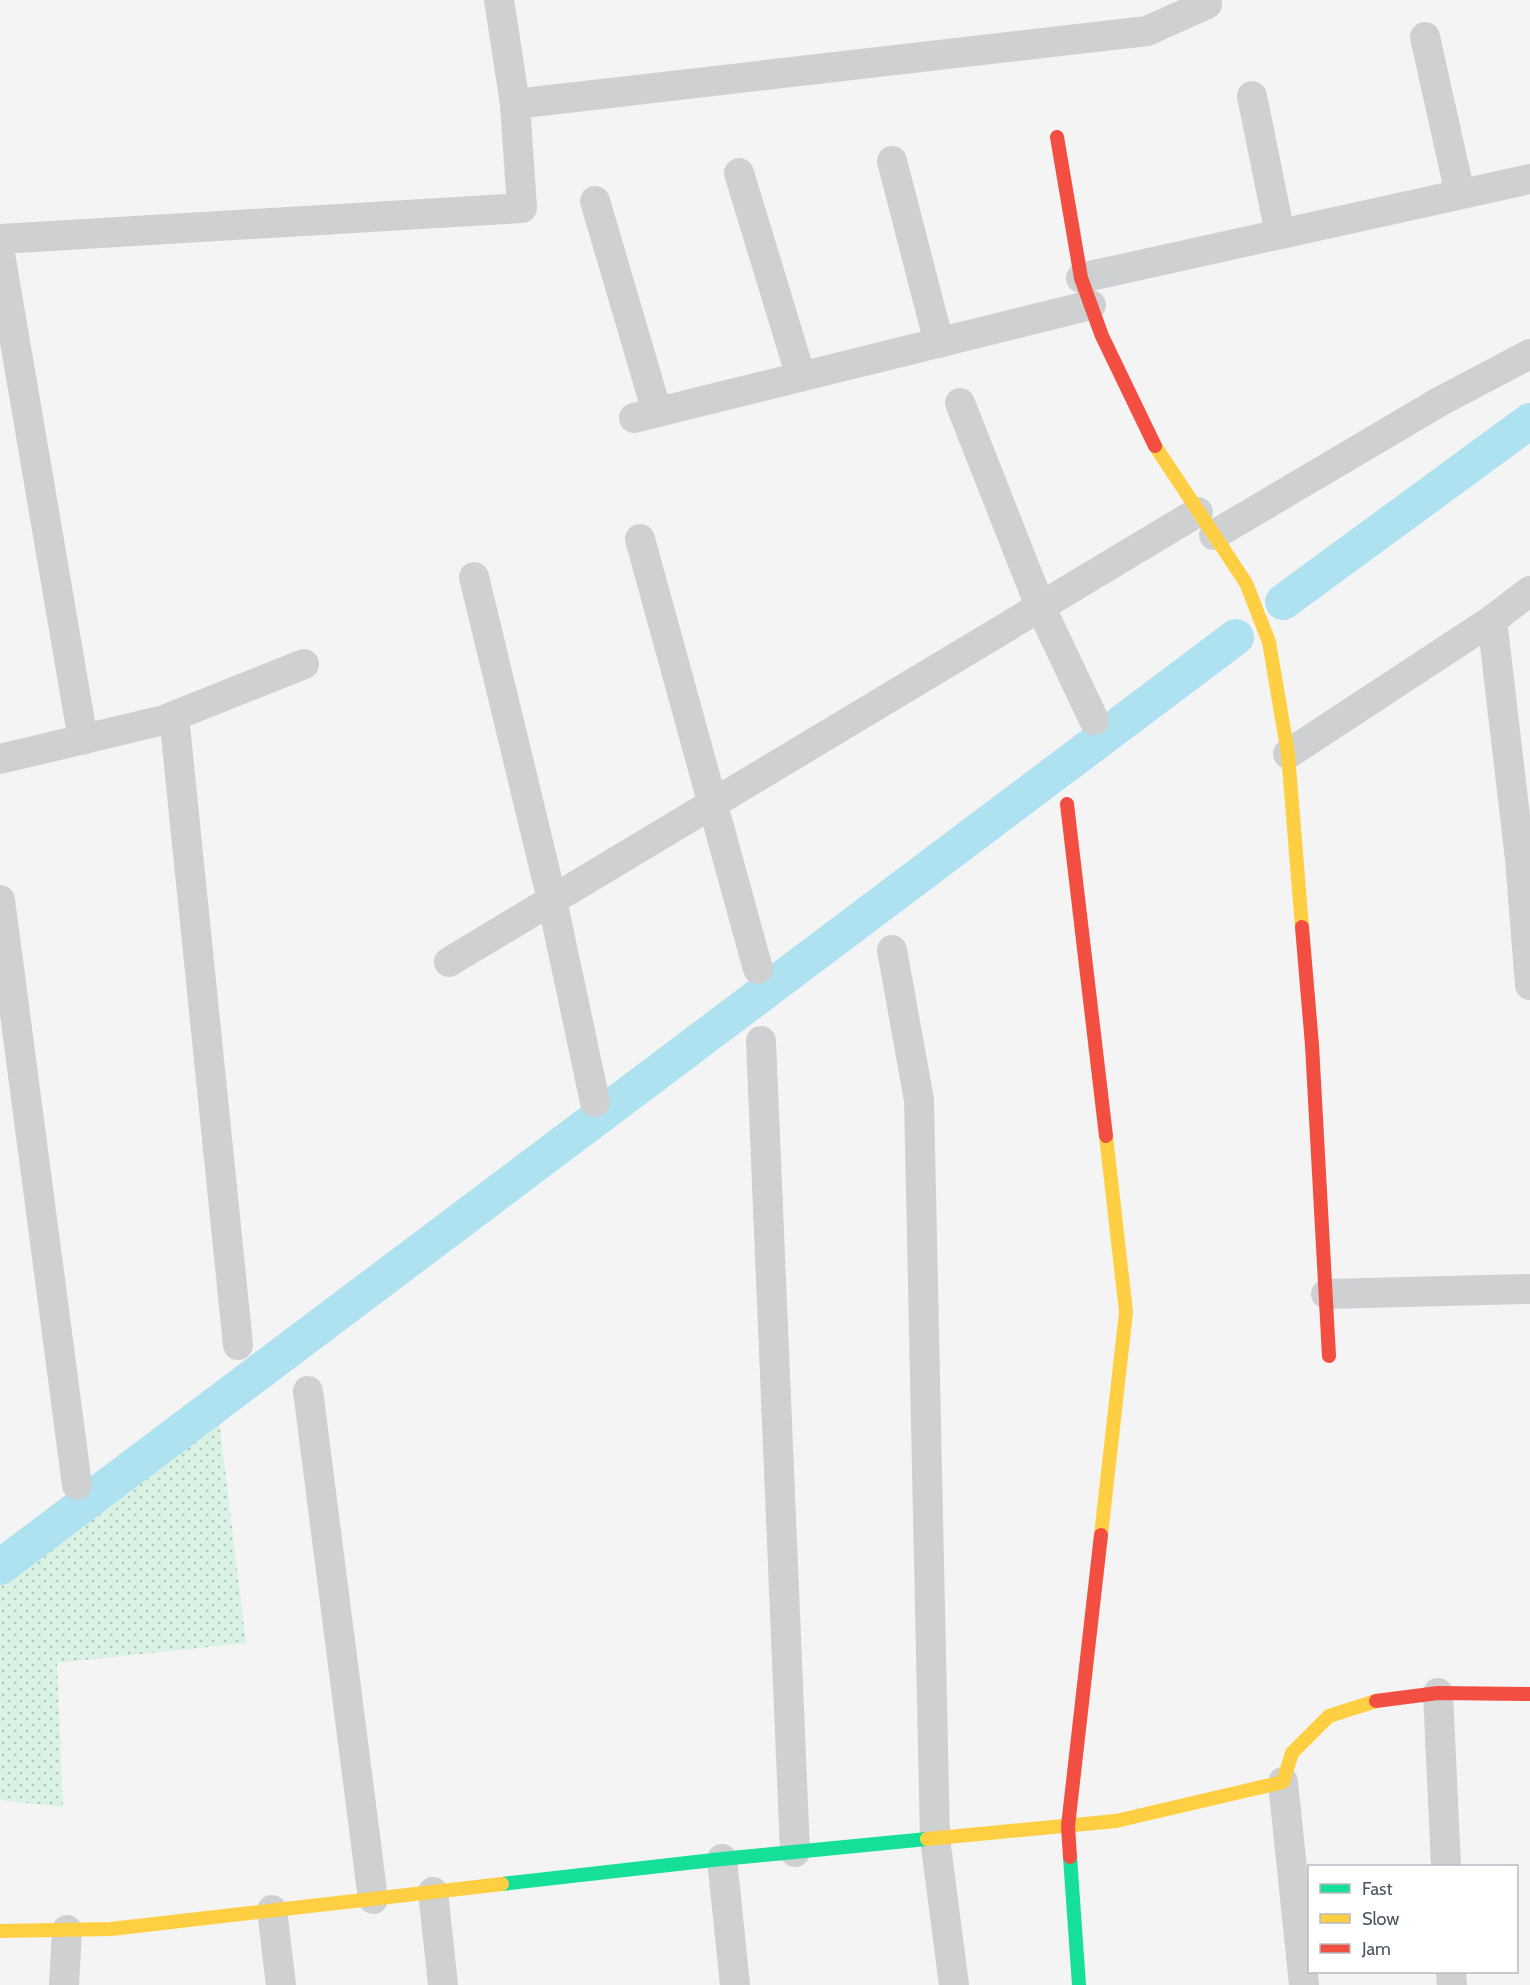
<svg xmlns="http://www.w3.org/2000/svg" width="1530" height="1985" viewBox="0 0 1530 1985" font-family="Cabin,sans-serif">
<defs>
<pattern id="green-dots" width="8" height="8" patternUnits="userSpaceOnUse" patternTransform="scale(1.5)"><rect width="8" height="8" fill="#d9f2e3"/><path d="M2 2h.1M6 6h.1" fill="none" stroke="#b2c7bb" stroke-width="1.8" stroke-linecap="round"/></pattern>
</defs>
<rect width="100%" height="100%" fill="#f4f4f4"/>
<!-- green -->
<path fill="url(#green-dots)" d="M 217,1404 L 246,1643 L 57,1663 L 63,1807 L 0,1800 L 0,1567 Z"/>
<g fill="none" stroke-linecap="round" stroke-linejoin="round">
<!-- canal -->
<path stroke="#aee2f0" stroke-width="36" d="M 1283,602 L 1530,421
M 0,1567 L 1236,637"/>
<!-- street -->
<path stroke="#ced0d2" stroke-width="30" d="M 1425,37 L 1460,194
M 1252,96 L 1280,234
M 515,104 L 1147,31 L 1207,4 L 1207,0
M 892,161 L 939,343
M 739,173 L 801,377
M 595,201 L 657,412
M 0,239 L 522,208 L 515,104 L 499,0
M 0,254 L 83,740
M 1081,278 L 1530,179
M 960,403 L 1040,606 L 1094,720
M 634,418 L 1091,305
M 1214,535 L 1439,402 L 1530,354
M 640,539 L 758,969
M 474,577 L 552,900 L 595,1102
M 1492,620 L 1520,859 L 1530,985
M 174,716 L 238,1345
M 1288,754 L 1492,620 L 1530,591
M 0,759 L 164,720 L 304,664
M 0,900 L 77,1485
M 892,950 L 919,1100 L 935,1839 L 954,1985
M 449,962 L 1198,512
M 761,1041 L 795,1852
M 1326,1294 L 1530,1289
M 308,1391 L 373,1899
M 1438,1693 L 1446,1866
M 1283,1782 L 1304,1985
M 722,1859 L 735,1985
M 433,1892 L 443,1985
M 272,1910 L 281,1985
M 1451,1972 L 1452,1985
M 64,1985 L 67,1930"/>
<!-- fast -->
<path stroke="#16e098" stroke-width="14" d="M 1070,1857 L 1079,1985
M 502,1884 L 722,1859 L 927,1839"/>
<!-- slow -->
<path stroke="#ffcf43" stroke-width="14" d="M 1155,446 L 1246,583 L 1269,642 L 1288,754 L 1302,927
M 1101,1535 L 1126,1312 L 1106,1136
M 927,1839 L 1116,1821 L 1283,1782 L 1292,1753 L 1329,1716 L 1376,1701
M 0,1931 L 111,1929 L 502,1884"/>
<!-- jam -->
<path stroke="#f24e42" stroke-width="14" d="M 1057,137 L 1081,278 L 1102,336 L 1155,446
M 1067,804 L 1106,1136
M 1302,927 L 1312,1045 L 1329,1356
M 1376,1701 L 1438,1693 L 1530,1694
M 1070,1857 L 1068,1826 L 1101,1535"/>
</g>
<!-- legend -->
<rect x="1308" y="1865" width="210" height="108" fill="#ffffff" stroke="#b7bbc0" stroke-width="1.5"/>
<rect x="1320" y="1884" width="30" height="9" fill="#16e098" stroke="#b7bbc0" stroke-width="1.5"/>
<text x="1362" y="1895" font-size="18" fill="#4a5661">Fast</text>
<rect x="1320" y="1914" width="30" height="9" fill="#ffcf43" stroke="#b7bbc0" stroke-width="1.5"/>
<text x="1362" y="1925" font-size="18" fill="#4a5661">Slow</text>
<rect x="1320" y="1944" width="30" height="9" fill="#f24e42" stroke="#b7bbc0" stroke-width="1.5"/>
<text x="1362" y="1955" font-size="18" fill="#4a5661">Jam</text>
</svg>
